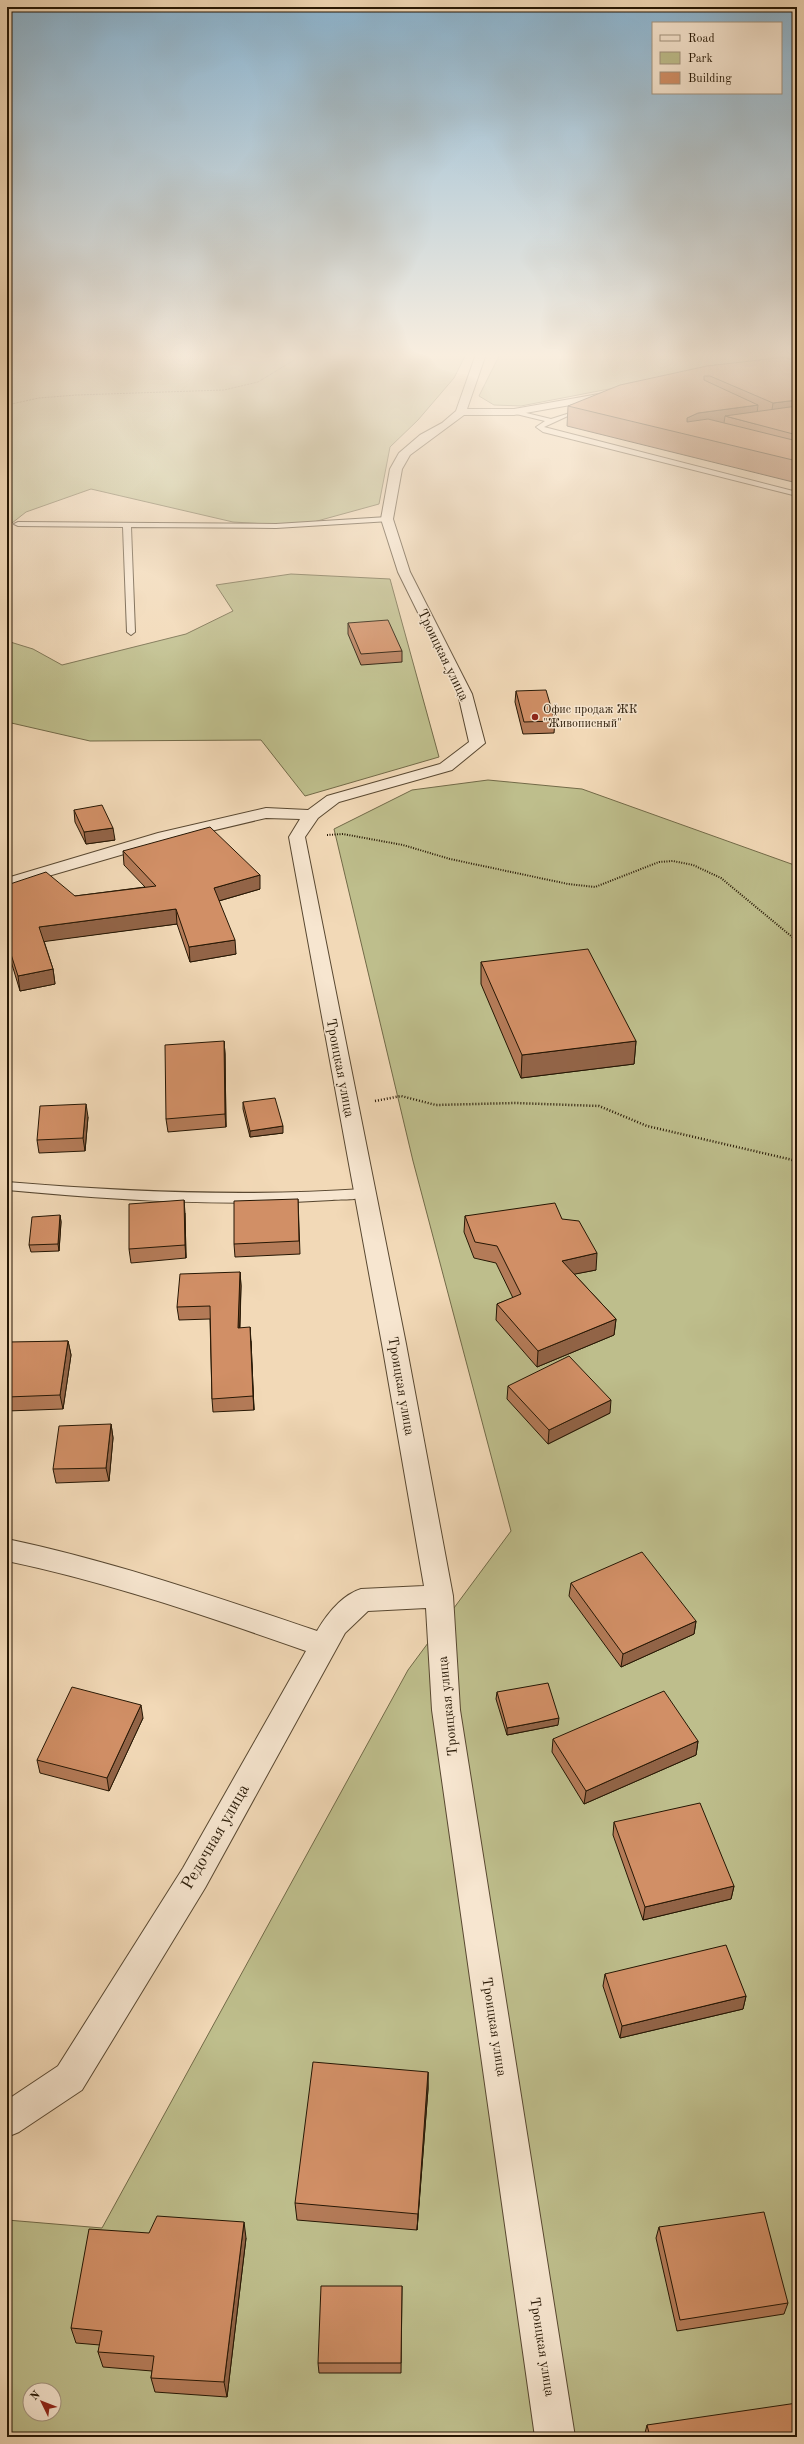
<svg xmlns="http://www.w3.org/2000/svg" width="804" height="2444" viewBox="0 0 804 2444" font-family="'Old Standard TT',serif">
<rect width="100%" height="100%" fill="#f2d9b7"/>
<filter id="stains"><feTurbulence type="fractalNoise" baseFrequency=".005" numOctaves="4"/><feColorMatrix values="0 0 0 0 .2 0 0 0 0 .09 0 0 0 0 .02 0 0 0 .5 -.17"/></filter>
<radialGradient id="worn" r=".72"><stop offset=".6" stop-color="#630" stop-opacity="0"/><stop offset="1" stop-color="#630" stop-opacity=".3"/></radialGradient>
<!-- green -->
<path fill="#bebe8c" stroke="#726a48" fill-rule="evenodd" d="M 7,354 L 466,354 L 454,378 L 418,420 L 390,447 L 379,504 L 299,526 L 233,522 L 91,489 L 26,512 L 7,527 Z
M 500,354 L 797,354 L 797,364 L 702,371 L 521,406 L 494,405 L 479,396 Z
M 291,574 L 390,579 L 439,757 L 305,796 L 261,740 L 90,741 L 7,722 L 7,641 L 33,649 L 62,665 L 186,634 L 233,611 L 216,585 Z
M 488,780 L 582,789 L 797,866 L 797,2437 L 7,2437 L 7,2220 L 102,2228 L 408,1670 L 511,1531 L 413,1161 L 334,829 L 412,790 ZM 30,2390 L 54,2390 L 54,2414 L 30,2414 Z"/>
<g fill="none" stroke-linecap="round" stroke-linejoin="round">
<defs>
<path id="service" d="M 514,410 L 551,419 L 570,413 L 570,415 L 544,427 L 797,492 L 797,496 L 543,432 L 536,427 L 545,421 L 512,413 Z
M 387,517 L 390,517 L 390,521 L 276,528 L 131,527 L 135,632 L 131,635 L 127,632 L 123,527 L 18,526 L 14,524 L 18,522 L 276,524 Z
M 7,1182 C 126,1192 244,1197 363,1189 L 370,1193 C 364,1201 342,1199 332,1200 C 224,1207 115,1200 7,1190 Z"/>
<path id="minor" d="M 476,354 L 486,354 L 467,409 L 514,409 L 610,392 L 615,395 L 610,398 L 514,415 L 464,415 L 410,455 L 402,469 L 393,519 L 410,572 L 472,694 L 485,743 L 452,770 L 339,802 L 318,818 L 305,837 L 406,1344 L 453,1596 L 460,1710 L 575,2437 L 535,2437 L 432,1710 L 426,1608 L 368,1611 L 345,1633 L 205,1888 L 82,2090 L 19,2132 L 7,2137 L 7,2100 L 58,2066 L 183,1868 L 306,1651 C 209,1617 108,1582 7,1561 L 7,1539 C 112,1561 216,1597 317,1631 C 327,1614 342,1595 361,1589 L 424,1586 L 382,1344 L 289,837 L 300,819 L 266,818 L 169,841 L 7,888 L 7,878 L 158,833 L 266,808 L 308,810 L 327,796 L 440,764 L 469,742 L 458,694 L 398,572 L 381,519 L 390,469 L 399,453 L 420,435 L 442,423 L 456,411 Z"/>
</defs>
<!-- service casing -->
<use href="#service" stroke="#594831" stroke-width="2"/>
<!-- minor casing -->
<use href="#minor" stroke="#594831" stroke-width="2"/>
<!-- path-far2 -->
<path stroke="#261704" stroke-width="1" stroke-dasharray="0.5 1" stroke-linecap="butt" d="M 7,405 L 39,398 L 77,395 L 224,390 L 258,382 L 304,354"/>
<!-- path-far1 -->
<path stroke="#261704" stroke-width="2" stroke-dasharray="1 1.5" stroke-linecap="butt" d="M 327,835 L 343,834 L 403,845 L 450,859 L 568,884 L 595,887 L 659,862 L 673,861 L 693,865 L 721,878 L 797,941"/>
<!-- path -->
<path stroke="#261704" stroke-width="2.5" stroke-dasharray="1 2" stroke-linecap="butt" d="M 375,1101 L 401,1096 L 436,1105 L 515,1103 L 599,1106 L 647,1126 L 797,1161"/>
<!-- service -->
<use href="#service" fill="#f7e6d0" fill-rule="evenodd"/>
<!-- minor -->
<use href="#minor" fill="#f7e6d0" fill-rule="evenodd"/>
</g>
<!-- wall -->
<path fill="#b47b58" stroke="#261704" d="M 797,358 L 797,483 L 567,426 L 568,406 L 707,366 Z
M 348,623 L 402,651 L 402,662 L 361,665 L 348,634 Z
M 516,691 L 555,721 L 554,733 L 523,734 L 515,702 Z
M 74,810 L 115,840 L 86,844 L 75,822 Z
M 123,851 L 260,889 L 219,901 L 236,954 L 190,962 L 177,924 L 44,941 L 53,969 L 55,984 L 20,991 L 7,948 L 7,885 L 75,896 L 145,887 L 124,865 Z
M 481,962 L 636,1041 L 634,1064 L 521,1078 L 481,984 Z
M 224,1041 L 225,1054 L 226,1127 L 168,1132 L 166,1119 Z
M 243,1102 L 283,1133 L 250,1137 L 243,1109 Z
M 88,1117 L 85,1151 L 39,1153 L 37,1140 Z
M 298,1199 L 300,1254 L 235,1257 L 234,1244 Z
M 185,1213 L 186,1258 L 131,1263 L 129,1249 Z
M 60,1215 L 61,1222 L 59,1251 L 31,1252 L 29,1245 Z
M 465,1216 L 562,1219 L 596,1270 L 574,1274 L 616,1319 L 614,1335 L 537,1367 L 496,1320 L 497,1304 L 513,1298 L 496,1263 L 474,1258 L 464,1232 Z
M 240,1272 L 241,1286 L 240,1328 L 251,1341 L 254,1410 L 213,1412 L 212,1399 L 210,1319 L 179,1320 L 177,1307 Z
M 68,1341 L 71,1355 L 63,1409 L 7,1411 L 7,1345 Z
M 508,1386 L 610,1413 L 548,1444 L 507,1399 Z
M 111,1424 L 113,1438 L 109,1481 L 56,1483 L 53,1469 Z
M 571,1583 L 696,1621 L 694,1634 L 621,1667 L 569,1596 Z
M 497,1692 L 558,1725 L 507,1735 L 496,1699 Z
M 143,1718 L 109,1791 L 40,1773 L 37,1760 Z
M 553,1739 L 698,1741 L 696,1755 L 584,1804 L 552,1752 Z
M 614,1822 L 734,1886 L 731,1899 L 643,1920 L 613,1835 Z
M 605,1974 L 746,1996 L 743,2009 L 620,2038 L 603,1986 Z
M 428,2072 L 428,2089 L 417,2230 L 297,2220 L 295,2203 Z
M 659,2227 L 788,2303 L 784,2314 L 677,2331 L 656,2238 Z
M 246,2238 L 227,2397 L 155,2392 L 151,2378 L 152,2371 L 103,2367 L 98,2352 L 100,2345 L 76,2343 L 71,2328 Z
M 402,2286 L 401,2373 L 319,2373 L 318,2363 Z
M 647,2425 L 797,2437 L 644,2437 Z"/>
<!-- shaded-wall -->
<path fill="#926447" stroke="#261704" d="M 797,400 L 797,420 L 770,423 L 773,403 Z
M 758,405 L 756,424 L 725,416 L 723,430 L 686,434 L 687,418 L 698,413 Z
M 113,828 L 115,840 L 86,844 L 84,832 Z
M 260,875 L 260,889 L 215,902 L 214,888 Z
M 176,909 L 177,924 L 41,942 L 39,927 Z
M 235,940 L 236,954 L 190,962 L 189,947 Z
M 53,969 L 55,984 L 20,991 L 18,976 Z
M 224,1041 L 225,1054 L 226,1127 L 225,1114 Z
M 636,1041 L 634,1064 L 521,1078 L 522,1055 Z
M 86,1104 L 88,1117 L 85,1151 L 83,1138 Z
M 283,1126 L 283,1133 L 250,1137 L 250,1131 Z
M 184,1200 L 185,1213 L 186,1258 L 185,1245 Z
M 60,1215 L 61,1222 L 59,1251 L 58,1244 Z
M 597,1253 L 596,1270 L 560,1277 L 562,1261 Z
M 240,1272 L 241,1286 L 239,1342 L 238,1328 Z
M 616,1319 L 614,1335 L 537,1367 L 538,1351 Z
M 250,1327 L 251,1341 L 254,1410 L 253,1396 Z
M 68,1341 L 71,1355 L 63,1409 L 60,1395 Z
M 611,1400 L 610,1413 L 548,1444 L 549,1430 Z
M 111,1424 L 113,1438 L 109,1481 L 106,1468 Z
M 696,1621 L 694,1634 L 621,1667 L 623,1654 Z
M 141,1705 L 143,1718 L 109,1791 L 107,1778 Z
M 559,1718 L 558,1725 L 507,1735 L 507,1728 Z
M 698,1741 L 696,1755 L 584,1804 L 586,1791 Z
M 734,1886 L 731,1899 L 643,1920 L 645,1907 Z
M 746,1996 L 743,2009 L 620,2038 L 622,2026 Z
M 428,2072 L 428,2089 L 417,2230 L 418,2214 Z
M 244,2222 L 246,2238 L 227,2397 L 224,2382 Z"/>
<!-- building -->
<path fill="#d18f66" stroke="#261704" d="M 786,357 L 788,359 L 797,358 L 797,400 L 773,403 L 710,376 L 704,376 L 704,380 L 758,405 L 698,413 L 687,418 L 687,422 L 708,419 L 797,441 L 797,461 L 568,406 L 620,385 L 707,366 Z
M 797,406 L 797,435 L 725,416 Z
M 388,620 L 402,651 L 361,654 L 348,623 Z
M 546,690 L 555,721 L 524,722 L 516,691 Z
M 102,805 L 113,828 L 84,832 L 74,810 Z
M 210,827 L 260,875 L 214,888 L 235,940 L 189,947 L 176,909 L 39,927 L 53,969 L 18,976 L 7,942 L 7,885 L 46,872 L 75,896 L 156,886 L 123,851 Z
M 588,949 L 636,1041 L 522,1055 L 481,962 Z
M 224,1041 L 225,1114 L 166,1119 L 165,1045 Z
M 275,1098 L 283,1126 L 250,1131 L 243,1102 Z
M 86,1104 L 83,1138 L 37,1140 L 40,1106 Z
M 298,1199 L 299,1241 L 234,1244 L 234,1201 Z
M 184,1200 L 185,1245 L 129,1249 L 129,1204 Z
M 555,1203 L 562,1219 L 579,1221 L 597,1253 L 562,1261 L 616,1319 L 538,1351 L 497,1304 L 521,1294 L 497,1246 L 475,1242 L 465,1216 Z
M 60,1215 L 58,1244 L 29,1245 L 32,1217 Z
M 240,1272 L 238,1328 L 250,1327 L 253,1396 L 212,1399 L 210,1306 L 177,1307 L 180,1274 Z
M 68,1341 L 60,1395 L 7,1397 L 7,1345 L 8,1342 Z
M 569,1356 L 611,1400 L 549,1430 L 508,1386 Z
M 111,1424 L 106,1468 L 53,1469 L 59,1426 Z
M 642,1552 L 696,1621 L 623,1654 L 571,1583 Z
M 548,1683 L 559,1718 L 507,1728 L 497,1692 Z
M 72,1687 L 141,1705 L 107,1778 L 37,1760 Z
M 664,1691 L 698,1741 L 586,1791 L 553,1739 Z
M 700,1803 L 734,1886 L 645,1907 L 614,1822 Z
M 726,1945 L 746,1996 L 622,2026 L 605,1974 Z
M 313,2062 L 428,2072 L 418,2214 L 295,2203 Z
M 764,2212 L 788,2303 L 680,2320 L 659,2227 Z
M 157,2216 L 244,2222 L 224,2382 L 151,2378 L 154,2356 L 98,2352 L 102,2331 L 71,2328 L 89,2229 L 149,2233 Z
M 321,2286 L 402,2286 L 401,2363 L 318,2363 Z
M 797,2403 L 797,2437 L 650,2437 L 647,2425 Z"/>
<!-- sky -->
<linearGradient id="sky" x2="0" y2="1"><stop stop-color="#8ab6d4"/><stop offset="0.51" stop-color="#f9eedf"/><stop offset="1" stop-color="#f9eedf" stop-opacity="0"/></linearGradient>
<rect width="804" height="697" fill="url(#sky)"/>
<!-- markers -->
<circle fill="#8f2418" stroke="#f7e6d0" stroke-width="1.5" cx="535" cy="717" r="4"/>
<g text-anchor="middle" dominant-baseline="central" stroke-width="3" stroke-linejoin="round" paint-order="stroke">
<!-- far-poi labels -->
<g font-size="12" fill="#261704" stroke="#f7e6d0" text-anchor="start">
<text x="543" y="710">Офис продаж ЖК<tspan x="543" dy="14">"Живописный"</tspan></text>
</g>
<!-- street labels -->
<g font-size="14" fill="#261704" stroke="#f7e6d0">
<text transform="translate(443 655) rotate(64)">Троицкая улица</text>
<text transform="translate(340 1068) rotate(79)">Троицкая улица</text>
<text transform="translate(401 1386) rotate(80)">Троицкая улица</text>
<text transform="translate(448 1706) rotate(-96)">Троицкая улица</text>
<text transform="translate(494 2027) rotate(81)">Троицкая улица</text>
<text transform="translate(542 2347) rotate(81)">Троицкая улица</text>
</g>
<!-- near-street labels -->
<g font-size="17" fill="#261704" stroke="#f7e6d0">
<text transform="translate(216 1837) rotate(-60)">Редочная улица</text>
</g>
</g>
<!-- margin -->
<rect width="804" height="2444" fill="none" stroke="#f2d9b7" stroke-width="24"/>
<rect x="8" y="8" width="788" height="2428" fill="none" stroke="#261704" stroke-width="2"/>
<rect x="12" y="12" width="780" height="2420" fill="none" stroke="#261704"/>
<!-- legend -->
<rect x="652" y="22" width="130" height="72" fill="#f7e6d0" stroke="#a3937e"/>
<rect x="660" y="35" width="20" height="6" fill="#f7e6d0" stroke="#a3937e"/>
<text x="688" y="42" font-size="12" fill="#261704">Road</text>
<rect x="660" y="52" width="20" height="12" fill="#bebe8c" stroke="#a3937e"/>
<text x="688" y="62" font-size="12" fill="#261704">Park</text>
<rect x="660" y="72" width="20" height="12" fill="#d18f66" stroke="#a3937e"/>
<text x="688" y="82" font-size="12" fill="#261704">Building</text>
<!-- north arrow -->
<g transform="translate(42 2402) rotate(313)"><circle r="19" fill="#f7e6d0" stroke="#a3937e"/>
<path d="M0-3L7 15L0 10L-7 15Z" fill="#8f2418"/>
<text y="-6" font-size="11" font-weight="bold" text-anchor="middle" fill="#261704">N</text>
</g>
<rect width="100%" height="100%" filter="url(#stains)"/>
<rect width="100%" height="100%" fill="url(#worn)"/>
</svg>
